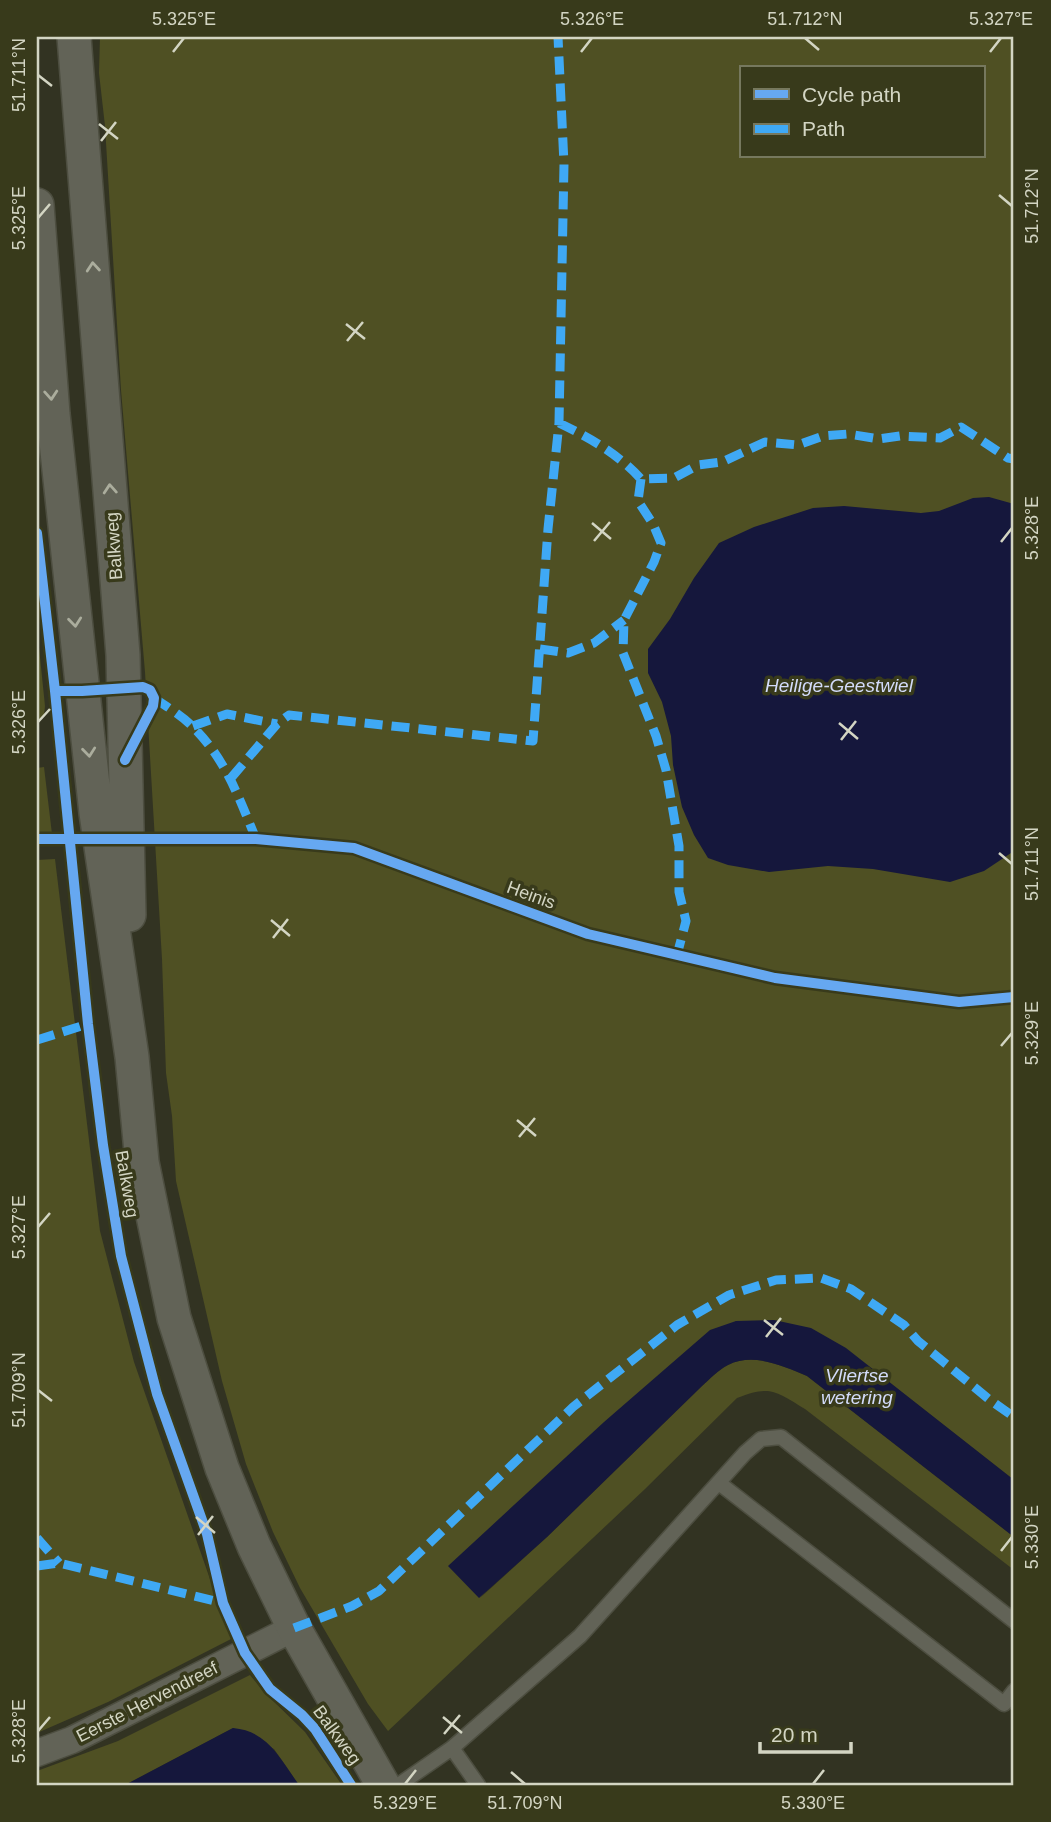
<svg xmlns="http://www.w3.org/2000/svg" width="1051" height="1822" viewBox="0 0 1051 1822" font-family="Arial,sans-serif">
<rect width="100%" height="100%" fill="#323322"/>
<!-- green -->
<path fill="#4f5023" fill-rule="evenodd" d="M 100,37 L 1014,37 L 1014,1480 L 885,1379 L 808,1328 L 736,1321 L 480,1598 L 547,1537 L 702,1386 C 710,1379 718,1370 728,1365 C 753,1352 783,1366 807,1376 L 1014,1537 L 1014,1570 L 805,1409 C 775,1391 771,1385 737,1398 L 645,1489 L 388,1731 L 368,1704 L 300,1588 L 273,1532 L 246,1464 L 222,1381 L 176,1181 L 172,1116 L 166,1073 L 162,959 L 145,672 L 121,390 L 105,126 L 99,73 ZM 741,68 L 983,68 L 983,156 L 741,156 Z
M 37,628 L 45,706 L 44,715 L 37,725 Z
M 44,767 L 52,834 L 37,834 L 37,768 Z
M 55,859 L 100,1231 L 134,1362 L 231,1639 L 108,1702 L 37,1733 L 37,860 Z
M 250,1675 L 264,1692 L 305,1732 L 342,1785 L 299,1785 L 274,1749 L 233,1728 L 125,1785 L 37,1785 L 37,1771 L 118,1741 Z"/>
<!-- water -->
<path fill="#15173c" d="M 989,497 L 1014,504 L 1014,851 L 984,871 L 950,882 L 873,869 L 828,866 L 769,872 L 728,865 L 708,858 L 694,835 L 682,807 L 673,765 L 671,736 L 662,702 L 648,673 L 648,649 L 670,619 L 694,578 L 719,543 L 754,527 L 813,508 L 844,506 L 921,513 L 939,511 L 973,498 Z
M 774,1320 L 811,1328 L 846,1348 L 1014,1480 L 1014,1537 L 807,1376 C 783,1366 753,1352 728,1365 C 718,1370 710,1379 702,1386 L 547,1537 L 479,1598 L 448,1566 L 604,1422 L 710,1330 L 736,1321 Z
M 233,1728 C 268,1731 280,1759 299,1785 L 125,1785 Z"/>
<g fill="none" stroke-linecap="round" stroke-linejoin="round">
<defs>
<path id="service" d="M 719,1483 L 1004,1704 L 1014,1691
M 452,1748 L 580,1636 L 745,1453 L 761,1439 L 781,1437 L 1014,1621
M 400,1784 L 452,1748 L 478,1785"/>
<path id="minor" d="M 37,1753 L 72,1740 L 294,1628"/>
<path id="tertiary" d="M 74,37 L 123,655 L 129,915
M 37,205 L 53,414 L 96,813 L 132,1057 L 142,1162 L 174,1318 L 222,1468 L 254,1546 L 294,1628 L 383,1785"/>
</defs>
<!-- service casing -->
<use href="#service" stroke="#4d4e40" stroke-width="17"/>
<!-- minor casing -->
<use href="#minor" stroke="#4d4e40" stroke-width="29"/>
<!-- tertiary casing -->
<use href="#tertiary" stroke="#4d4e40" stroke-width="36"/>
<!-- service -->
<use href="#service" stroke="#626357" stroke-width="14"/>
<!-- minor -->
<use href="#minor" stroke="#626357" stroke-width="26"/>
<!-- tertiary -->
<use href="#tertiary" stroke="#626357" stroke-width="33"/>
<!-- quiet -->
<path stroke="#3fa9f5" stroke-width="9" stroke-dasharray="18 9" stroke-linecap="butt" d="M 559,423 C 590,438 617,453 641,479 L 674,478 L 698,465 L 722,462 L 765,442 L 798,445 L 823,436 L 848,434 L 879,439 L 900,436 L 940,438 L 961,427 L 1008,458 L 1014,459
M 641,479 L 638,501 L 653,524 L 661,543 L 654,562 L 624,620 L 623,653 L 656,736 L 666,770 L 679,846 L 679,892 L 686,921 L 677,955
M 540,649 L 568,653 L 594,643 L 624,620
M 154,698 C 167,707 183,716 194,728 C 226,760 239,798 256,839
M 193,726 L 227,714 L 277,724
M 231,778 L 277,724 L 289,715 L 533,741 L 548,529 L 559,423 L 564,164 L 558,37
M 37,1040 L 88,1024
M 37,1538 L 59,1563
M 37,1566 L 59,1563 L 223,1603
M 294,1628 L 352,1606 L 379,1591 L 573,1407 L 677,1325 L 729,1295 L 776,1280 L 821,1278 L 851,1289 L 904,1325 L 918,1341 L 990,1400 L 1014,1417"/>
<defs>
<path id="cycleway" d="M 37,533 L 55,691 L 88,1024 L 103,1145 L 121,1256 L 157,1394 L 207,1534 L 223,1603 L 245,1653 L 270,1689 L 302,1715 L 315,1729 L 351,1785
M 55,691 L 82,691 L 143,687 L 150,690 L 154,698 L 153,706 L 125,760
M 37,839 L 256,839 L 354,848 L 588,934 L 775,978 L 959,1002 L 1014,997"/>
</defs>
<!-- cycleway casing -->
<use href="#cycleway" stroke="#383a1b" stroke-width="15"/>
<!-- cycleway -->
<use href="#cycleway" stroke="#66a8f1" stroke-width="10"/>
</g>
<!-- one-way arrows -->
<defs><path id="oneway-chevron" d="M-2-3.5L2.5 0L-2 3.5" fill="none" stroke-width="1.6" stroke-linecap="round" stroke-linejoin="round" transform="scale(1.75)"/></defs>
<g stroke="#abad9d">
<use href="#oneway-chevron" transform="translate(93 267) rotate(-95)"/>
<use href="#oneway-chevron" transform="translate(51 395) rotate(86)"/>
<use href="#oneway-chevron" transform="translate(110 489) rotate(-94)"/>
<use href="#oneway-chevron" transform="translate(75 622) rotate(84)"/>
<use href="#oneway-chevron" transform="translate(89 752) rotate(84)"/>
</g>
<!-- ticks -->
<path fill="none" stroke="#d3d5c3" stroke-width="2.5" d="M 805,38 L 819,50M 173,52 L 184,38M 581,52 L 592,38M 990,52 L 1001,38M 38,75 L 52,86M 99,124 L 118,139M 101,141 L 116,122M 999,195 L 1012,206M 38,218 L 50,204M 346,324 L 365,339M 347,341 L 363,322M 592,523 L 611,539M 594,541 L 610,522M 1001,542 L 1012,528M 38,722 L 50,709M 839,723 L 858,739M 841,740 L 856,721M 999,853 L 1012,864M 271,920 L 290,936M 273,938 L 288,919M 1001,1046 L 1012,1033M 517,1120 L 536,1136M 519,1137 L 535,1118M 38,1227 L 50,1213M 764,1320 L 783,1335M 766,1337 L 781,1318M 38,1390 L 52,1401M 196,1517 L 215,1533M 198,1535 L 213,1516M 1001,1551 L 1012,1537M 443,1717 L 462,1733M 38,1731 L 50,1717M 444,1734 L 460,1715M 511,1772 L 525,1784M 405,1784 L 416,1770M 813,1784 L 824,1770"/>
<g text-anchor="middle" dominant-baseline="central" stroke-width="7" stroke-linejoin="round" paint-order="stroke">
<!-- street labels -->
<g font-size="18" fill="#d3d5c3" stroke="#383a1b">
<text transform="translate(114 546) rotate(-94)">Balkweg</text>
<text transform="translate(531 895) rotate(20)">Heinis</text>
<text transform="translate(127 1184) rotate(80)">Balkweg</text>
<text transform="translate(147 1702) rotate(-27)">Eerste Hervendreef</text>
<text transform="translate(337 1735) rotate(54)">Balkweg</text>
</g>
<!-- water labels -->
<g font-size="19" font-style="italic" fill="#d3dbfa" stroke="#383a1b">
<text x="839" y="685">Heilige-Geestwiel</text>
<text x="857" y="1375">Vliertse<tspan x="857" dy="22">wetering</tspan></text>
</g>
</g>
<!-- border -->
<rect width="1051" height="1822" fill="none" stroke="#383a1b" stroke-width="77"/>
<!-- legend -->
<rect x="740" y="66" width="245" height="91" fill="#383a1b" stroke="#76785e" stroke-width="2"/>
<rect x="754" y="89" width="35" height="10" fill="#66a8f1" stroke="#76785e" stroke-width="2"/>
<text x="802" y="102" font-size="21" fill="#d3d5c3">Cycle path</text>
<rect x="754" y="124" width="35" height="10" fill="#3fa9f5" stroke="#76785e" stroke-width="2"/>
<text x="802" y="136" font-size="21" fill="#d3d5c3">Path</text>
<!-- scale -->
<path d="M760 1742v10h91v-10" fill="none" stroke="#d3d5c3" stroke-width="3.5"/>
<text x="771" y="1742" font-size="21" fill="#d3d5c3" stroke="#383a1b" stroke-width="5" paint-order="stroke">20 m</text>
<rect x="38" y="38" width="974" height="1746" fill="none" stroke="#d3d5c3" stroke-width="2.5"/>
<g font-size="18" text-anchor="middle" fill="#d3d5c3">
<text x="184" y="25">5.325°E</text>
<text x="592" y="25">5.326°E</text>
<text x="805" y="25">51.712°N</text>
<text x="1001" y="25">5.327°E</text>
<text transform="translate(19 75) rotate(-90)" y="6">51.711°N</text>
<text transform="translate(1032 206) rotate(-90)" y="6">51.712°N</text>
<text transform="translate(19 218) rotate(-90)" y="6">5.325°E</text>
<text transform="translate(1032 528) rotate(-90)" y="6">5.328°E</text>
<text transform="translate(19 722) rotate(-90)" y="6">5.326°E</text>
<text transform="translate(1032 864) rotate(-90)" y="6">51.711°N</text>
<text transform="translate(1032 1033) rotate(-90)" y="6">5.329°E</text>
<text transform="translate(19 1227) rotate(-90)" y="6">5.327°E</text>
<text transform="translate(19 1390) rotate(-90)" y="6">51.709°N</text>
<text transform="translate(1032 1537) rotate(-90)" y="6">5.330°E</text>
<text transform="translate(19 1731) rotate(-90)" y="6">5.328°E</text>
<text x="405" y="1809">5.329°E</text>
<text x="525" y="1809">51.709°N</text>
<text x="813" y="1809">5.330°E</text>
</g>
</svg>
